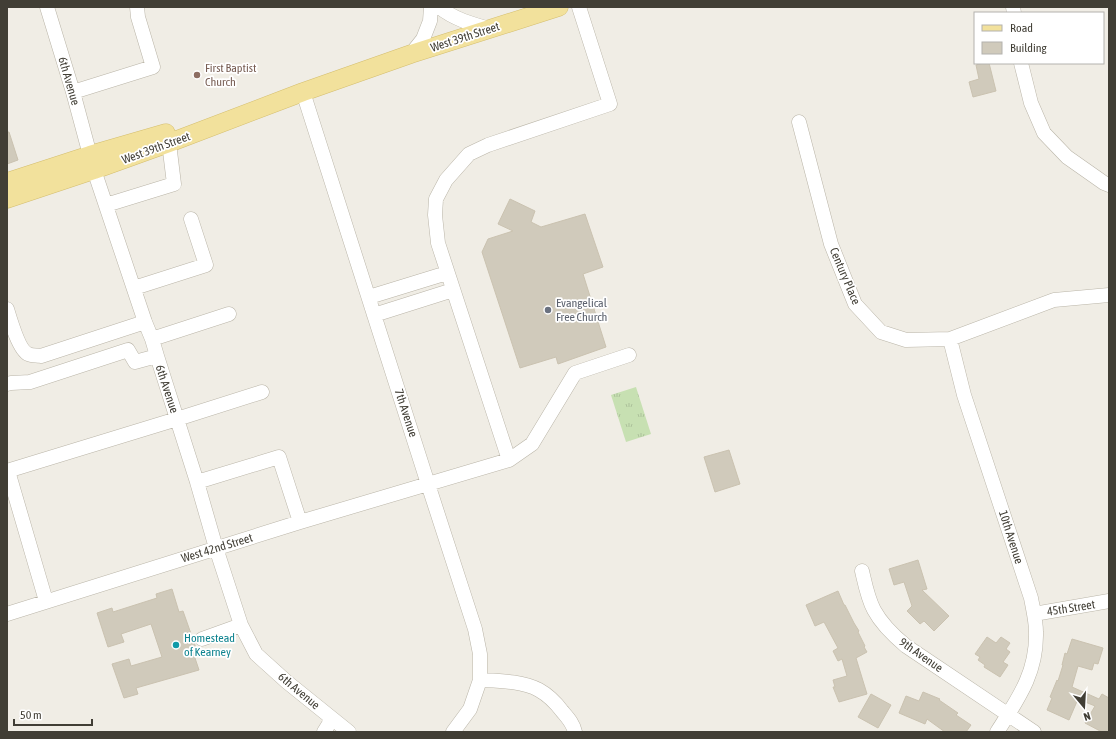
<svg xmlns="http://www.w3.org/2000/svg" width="1116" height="739" viewBox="0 0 1116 739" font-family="'Asap Condensed',sans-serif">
<defs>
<pattern id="grass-tufts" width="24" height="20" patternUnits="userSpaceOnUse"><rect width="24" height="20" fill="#c7e0b2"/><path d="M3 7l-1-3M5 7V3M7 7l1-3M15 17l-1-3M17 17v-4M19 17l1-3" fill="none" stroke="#acc19a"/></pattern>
</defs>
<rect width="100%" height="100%" fill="#f0ede5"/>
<!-- grass -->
<path fill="url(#grass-tufts)" d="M 636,387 L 651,434 L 626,442 L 611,395 Z"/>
<!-- building -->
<path fill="#d0cabb" stroke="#cac2b0" d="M 983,63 L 989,63 L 996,91 L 973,97 L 969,82 L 979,79 L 976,65 Z
M 7,132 L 9,132 L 18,160 L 7,164 Z
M 510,199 L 535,211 L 531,222 L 541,227 L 585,214 L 603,267 L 583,274 L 606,347 L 558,364 L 556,357 L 520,368 L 482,252 L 488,239 L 513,231 L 498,224 Z
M 729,450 L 740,484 L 715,492 L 704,457 Z
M 918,560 L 927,589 L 922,590 L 949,616 L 934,631 L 924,621 L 920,624 L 907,611 L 912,606 L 904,582 L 894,585 L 889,569 Z
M 172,589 L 179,612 L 183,611 L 196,648 L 192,649 L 199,670 L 136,688 L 138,694 L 124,698 L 112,664 L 129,659 L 131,666 L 162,657 L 151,624 L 121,634 L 124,642 L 108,647 L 97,613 L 112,608 L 113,612 L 157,598 L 156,594 Z
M 838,591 L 844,605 L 845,605 L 854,623 L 859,631 L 858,632 L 865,646 L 864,647 L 867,652 L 856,658 L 867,694 L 839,702 L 833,687 L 835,687 L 833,680 L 847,676 L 842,659 L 838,661 L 833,651 L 838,648 L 824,622 L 815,626 L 806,605 Z
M 987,637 L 996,643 L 1001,637 L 1010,643 L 1006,649 L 1010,652 L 1003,662 L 1008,665 L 1000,677 L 984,667 L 985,665 L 978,660 L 980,657 L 975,654 Z
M 1072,639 L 1103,648 L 1098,664 L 1094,663 L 1092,670 L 1078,666 L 1072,687 L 1099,699 L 1102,694 L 1109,698 L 1109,732 L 1102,732 L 1085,723 L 1095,706 L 1078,699 L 1069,720 L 1047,710 L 1052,698 L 1050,697 L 1057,680 L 1058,681 L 1063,665 L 1062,665 L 1065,653 L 1067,654 Z
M 923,692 L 940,699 L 939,700 L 958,713 L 956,715 L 971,725 L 966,732 L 945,732 L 927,719 L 925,724 L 899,713 L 906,696 L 919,701 Z
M 871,694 L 891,705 L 878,728 L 858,717 Z"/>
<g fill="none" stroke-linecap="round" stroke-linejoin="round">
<defs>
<path id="minor" d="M 47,7 L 73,92 L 94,170 L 145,322 L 152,339 L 157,356 L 197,482 L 216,548 L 241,625 L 256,654 L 287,682 L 349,732
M 439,7 C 454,19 471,24 490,29
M 1013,7 L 1014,13
M 411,54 L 423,39 L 430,21 L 431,7
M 1021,63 L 1031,103 L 1044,133 L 1067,157 L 1104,183 L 1109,185
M 73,92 L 153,67 L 138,17 L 137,7
M 303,92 L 428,484 L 475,629 L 480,654 L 480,680 L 470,709 L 453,732
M 799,122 L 831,244 L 855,304 L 881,332 L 906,340 L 950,339 L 1054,300 L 1109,295
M 106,205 L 174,184 L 169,143
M 134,288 L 206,265 L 191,219
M 369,297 L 447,273
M 7,309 C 10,319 19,350 28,354 C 32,356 37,355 41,356 L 145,322
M 374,315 L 453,290
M 152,339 L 229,314
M 950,339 L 964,395 L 1031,598 C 1033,609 1036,621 1036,632 C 1037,673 1018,699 997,732
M 7,384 L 11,383 L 30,382 L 128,350 L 135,362 L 157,356
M 509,460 L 438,243 L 435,215 L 436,199 L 446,180 L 469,154 L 488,145 L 610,104 L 579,7
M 7,471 L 177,419 L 262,392
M 8,471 L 46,601
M 197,482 L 279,457 L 300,522
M 862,571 C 865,584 868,599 874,610 C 882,625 894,636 906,646 L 1034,732
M 7,614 L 300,522 L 509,460 L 532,444 L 575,373 L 629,355
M 1034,614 L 1109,601
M 202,639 L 241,625
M 480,680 C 500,681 522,681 539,690 C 548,695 556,703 562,711 C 568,718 573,723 575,732
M 324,732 L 332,719"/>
<path id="major" d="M 7,182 L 90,155 L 166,133
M 7,199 L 94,170 L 169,143 L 303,92 L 411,54 L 559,7"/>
</defs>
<!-- minor casing -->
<use href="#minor" stroke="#bab5a8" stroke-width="15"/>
<!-- major casing -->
<use href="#major" stroke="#d4be6e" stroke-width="19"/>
<!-- minor -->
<use href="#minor" stroke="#fff" stroke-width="14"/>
<!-- major -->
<use href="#major" stroke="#f2e19c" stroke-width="18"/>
</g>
<!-- markers -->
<circle fill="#8d6e63" stroke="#fff" stroke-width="1.5" cx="197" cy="75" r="4"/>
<circle fill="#6b7280" stroke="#fff" stroke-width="1.5" cx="548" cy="310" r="4"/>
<circle fill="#0f9aa8" stroke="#fff" stroke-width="1.5" cx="176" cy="645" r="4"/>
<g text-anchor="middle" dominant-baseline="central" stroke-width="3.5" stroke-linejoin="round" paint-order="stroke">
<!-- street labels -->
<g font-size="12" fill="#413e35" stroke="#fff">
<text transform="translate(465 37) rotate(-18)">West 39th Street</text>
<text transform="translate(69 81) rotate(74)">6th Avenue</text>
<text transform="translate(156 148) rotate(-20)">West 39th Street</text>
<text transform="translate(845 276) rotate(67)">Century Place</text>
<text transform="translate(167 389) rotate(72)">6th Avenue</text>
<text transform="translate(406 413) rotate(72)">7th Avenue</text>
<text transform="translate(1011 537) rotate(72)">10th Avenue</text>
<text transform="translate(217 548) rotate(-17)">West 42nd Street</text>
<text transform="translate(1071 608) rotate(-9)">45th Street</text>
<text transform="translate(921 655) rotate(35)">9th Avenue</text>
<text transform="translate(299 691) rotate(40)">6th Avenue</text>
</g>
<!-- education labels -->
<g font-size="12" fill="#785e54" stroke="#fff" text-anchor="start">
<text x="205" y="68">First Baptist<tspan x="205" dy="14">Church</tspan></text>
</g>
<!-- worship labels -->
<g font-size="12" fill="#5b616d" stroke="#fff" text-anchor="start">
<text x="556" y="303">Evangelical<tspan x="556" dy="14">Free Church</tspan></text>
</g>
<!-- culture labels -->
<g font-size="12" fill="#0d838f" stroke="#fff" text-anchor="start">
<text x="184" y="638">Homestead<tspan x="184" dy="14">of Kearney</tspan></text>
</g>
</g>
<!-- border -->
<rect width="1116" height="739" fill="none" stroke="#413e35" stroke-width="16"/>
<!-- legend -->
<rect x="974" y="12" width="130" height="52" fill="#ffffff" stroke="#b3b2ae"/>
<rect x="982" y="25" width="20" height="6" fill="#f2e19c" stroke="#b3b2ae"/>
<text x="1010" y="32" font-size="12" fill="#413e35">Road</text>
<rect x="982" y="42" width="20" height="12" fill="#d0cabb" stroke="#b3b2ae"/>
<text x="1010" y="52" font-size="12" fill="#413e35">Building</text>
<!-- north arrow -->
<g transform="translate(1084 707) rotate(162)" stroke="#ffffff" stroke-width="3" paint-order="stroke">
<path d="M0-3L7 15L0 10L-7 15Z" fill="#413e35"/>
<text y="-6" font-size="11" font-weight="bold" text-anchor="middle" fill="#413e35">N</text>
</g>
<!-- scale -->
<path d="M14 719v6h78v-6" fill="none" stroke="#413e35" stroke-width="2"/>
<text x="20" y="719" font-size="12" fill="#413e35" stroke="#ffffff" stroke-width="3" paint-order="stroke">50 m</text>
</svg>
